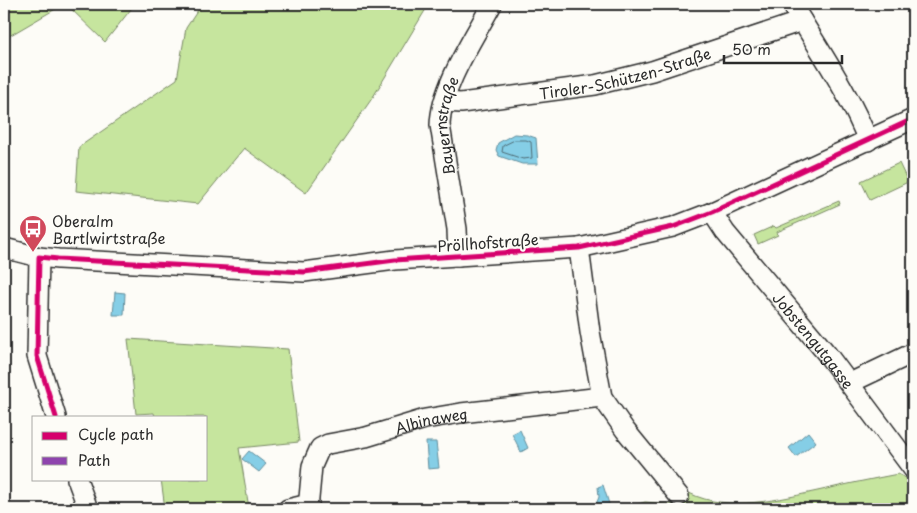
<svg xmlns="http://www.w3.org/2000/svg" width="917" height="513" viewBox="0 0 917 513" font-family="'Playpen Sans',sans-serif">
<rect width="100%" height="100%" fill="#fdfcf7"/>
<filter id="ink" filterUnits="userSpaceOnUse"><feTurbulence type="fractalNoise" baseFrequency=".02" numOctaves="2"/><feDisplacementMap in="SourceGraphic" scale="10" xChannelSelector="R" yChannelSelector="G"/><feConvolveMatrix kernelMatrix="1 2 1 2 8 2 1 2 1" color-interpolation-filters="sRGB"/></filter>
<g filter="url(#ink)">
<!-- green -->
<path fill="#c6e59e" stroke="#788864" d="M 4,4 L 64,4 L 4,39 Z
M 66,4 L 135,4 L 105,42 Z
M 202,4 L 429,4 L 373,97 L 306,193 L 244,148 L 198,204 L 76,191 L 79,147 L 177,79 L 186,28 Z
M 899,163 L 908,182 L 870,200 L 861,181 Z
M 839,201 L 840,204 L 777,232 L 778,235 L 758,244 L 754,235 L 774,226 L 776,228 Z
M 128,339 L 288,349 L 299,442 L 239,448 L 248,502 L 256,509 L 165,509 L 161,479 L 206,479 L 206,417 L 155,417 L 154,413 L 136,414 Z
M 898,474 L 910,480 L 913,479 L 913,509 L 622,509 L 645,502 L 676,505 L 683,503 L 689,493 C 729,513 780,499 822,490 C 847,484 872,479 898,474 Z"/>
<!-- water -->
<path fill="#85cee6" stroke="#618d9b" d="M 514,134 L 527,135 L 536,138 L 538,164 L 522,164 L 499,156 L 496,150 L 498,143 Z
M 115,292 L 125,293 L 124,315 L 113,315 Z
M 520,430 L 528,448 L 521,452 L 512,434 Z
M 808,432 L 816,442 L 796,457 L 789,448 Z
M 426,442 L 436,442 L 439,468 L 428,469 Z
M 249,451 L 266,464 L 259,472 L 242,459 Z
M 603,485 L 610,507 L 606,509 L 597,509 L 595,507 L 599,497 L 598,487 Z"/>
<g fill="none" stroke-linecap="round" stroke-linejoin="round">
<!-- shore -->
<path stroke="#4f6c76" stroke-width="1" d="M 515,140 L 526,140 L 531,142 L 532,158 L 523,159 L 502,152 L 503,146 Z"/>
<defs>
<g id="minor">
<path d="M 792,4 C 817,47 850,94 868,141"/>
<path id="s1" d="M 444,102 L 461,103 L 595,85 L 652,71 L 802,21"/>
<path id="s2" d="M 712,212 L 725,232 L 827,354 L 913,469"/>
<path d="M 4,248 L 39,257 L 58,259 L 304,272 L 395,260 L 579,248 L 673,227 L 712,212 L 913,119"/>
<path d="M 579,248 L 590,332 L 602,397 L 625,430 L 679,496"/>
<path id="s3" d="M 458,256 L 457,229 L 440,125 C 441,86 474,38 492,4"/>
<path d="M 39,257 L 37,356 L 56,417"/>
<path d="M 850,383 L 913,353"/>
<path d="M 77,479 L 88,509"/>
<path d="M 288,509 L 309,504"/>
<path id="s4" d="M 308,509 L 312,466 L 320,448 L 328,444 L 366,437 L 425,419 L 461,413 L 602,397"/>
</g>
</defs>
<!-- minor casing -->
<use href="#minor" stroke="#2b2b2b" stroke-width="22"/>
<!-- minor -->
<use href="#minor" stroke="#fdfcf7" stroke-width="19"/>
<!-- quiet -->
<path stroke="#8e44ad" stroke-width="4" stroke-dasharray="8 4" stroke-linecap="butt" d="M 901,509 L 911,507 L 913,504"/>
<defs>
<path id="cycleway" d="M 56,417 L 37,356 L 39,257 L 58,259 L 304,272 L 395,260 L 579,248 L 673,227 L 712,212 L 913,119"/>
</defs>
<!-- cycleway casing -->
<use href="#cycleway" stroke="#fdfcf7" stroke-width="8"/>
<!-- cycleway -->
<use href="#cycleway" stroke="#d6006c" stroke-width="5"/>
</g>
</g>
<!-- icons -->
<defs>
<symbol id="bus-pin" viewBox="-11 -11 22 30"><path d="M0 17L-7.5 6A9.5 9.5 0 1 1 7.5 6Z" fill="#d1495b" stroke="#fdfcf7"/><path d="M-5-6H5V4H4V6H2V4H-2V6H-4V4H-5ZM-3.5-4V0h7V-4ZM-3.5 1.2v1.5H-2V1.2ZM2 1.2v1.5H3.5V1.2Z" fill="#fff"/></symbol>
</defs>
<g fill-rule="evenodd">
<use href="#bus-pin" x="17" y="213" width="32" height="43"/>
</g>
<g text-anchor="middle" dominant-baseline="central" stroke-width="4.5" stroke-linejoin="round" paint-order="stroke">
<!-- street labels -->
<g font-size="15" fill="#2b2b2b" stroke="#fdfcf7">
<text stroke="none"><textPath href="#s1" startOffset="184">Tiroler-Schützen-Straße</textPath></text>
<text stroke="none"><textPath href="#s3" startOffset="132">Bayernstraße</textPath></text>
<text transform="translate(488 242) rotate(-4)">Pröllhofstraße</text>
<text stroke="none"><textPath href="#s2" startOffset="164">Jobstengutgasse</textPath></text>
<text stroke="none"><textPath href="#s4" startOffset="178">Albinaweg</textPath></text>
</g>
<!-- poi labels -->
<g font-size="15" fill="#2b2b2b" stroke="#fdfcf7" text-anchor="start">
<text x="52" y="220">Oberalm<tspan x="52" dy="17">Bartlwirtstraße</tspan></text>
</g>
</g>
<!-- margin -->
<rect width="917" height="513" fill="none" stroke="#fdfcf7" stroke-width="20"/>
<rect x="10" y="10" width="897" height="493" fill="none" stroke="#2b2b2b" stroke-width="2" filter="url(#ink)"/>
<!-- legend -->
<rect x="32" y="416" width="175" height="65" fill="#fdfcf7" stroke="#a9a8a5"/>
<rect x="42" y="432" width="25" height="8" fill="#d6006c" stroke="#a9a8a5"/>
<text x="78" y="440" font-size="15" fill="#2b2b2b">Cycle path</text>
<rect x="42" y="457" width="25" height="8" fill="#8e44ad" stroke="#a9a8a5"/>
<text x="78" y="466" font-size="15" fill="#2b2b2b">Path</text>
<!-- scale -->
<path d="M724 55v8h118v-8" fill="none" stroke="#2b2b2b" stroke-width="2.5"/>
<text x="732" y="55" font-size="15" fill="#2b2b2b" stroke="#fdfcf7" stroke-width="4" paint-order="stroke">50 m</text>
</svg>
